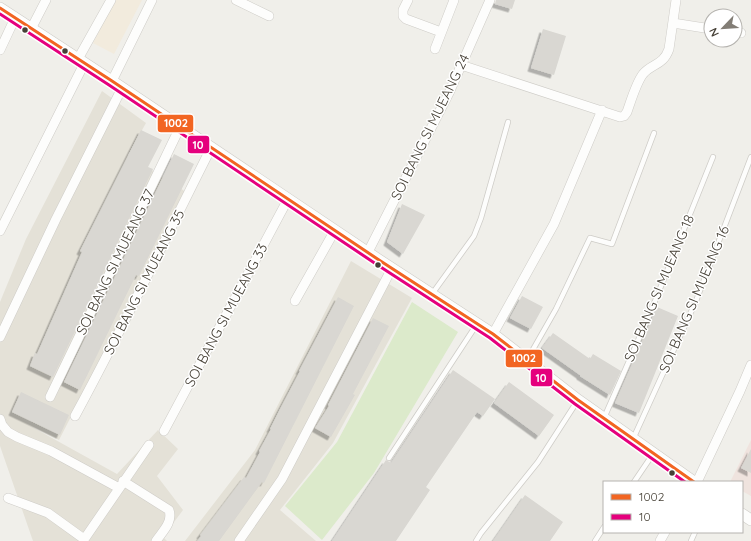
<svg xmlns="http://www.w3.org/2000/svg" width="751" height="541" viewBox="0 0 751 541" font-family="Quicksand,sans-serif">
<defs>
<filter id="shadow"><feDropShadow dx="-3.5" dy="3.5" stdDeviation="0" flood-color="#0004"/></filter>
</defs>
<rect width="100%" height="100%" fill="#f0efea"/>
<!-- residential -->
<path fill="#e4e1d7" d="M 102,91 L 146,123 L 128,155 L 186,192 L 59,440 L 25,423 L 117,474 L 158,430 L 178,449 L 157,476 L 183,510 L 163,537 L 167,541 L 33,541 L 0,446 L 0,302 L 26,239 Z
M 351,261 L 412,298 L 333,443 L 280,510 L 316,541 L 185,541 L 255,450 Z"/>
<!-- commercial -->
<path fill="#f2ebdd" d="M 115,0 L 142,0 L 114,54 L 93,43 Z"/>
<!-- medical -->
<path fill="#efe3de" d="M 751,440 L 751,496 L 742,491 L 742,482 L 730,482 Z"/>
<!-- green -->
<path fill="#dceacb" d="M 412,302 L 458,332 L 374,473 L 322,540 L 285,506 L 337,442 Z"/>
<!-- building -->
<path fill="#d9d7d2" filter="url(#shadow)" d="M 496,0 L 515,0 L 512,9 L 495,4 Z
M 543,29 L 566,36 L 554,75 L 531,68 Z
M 141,130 L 162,140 L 148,167 L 153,169 L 53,377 L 30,366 L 35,353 L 37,354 L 82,252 L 80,251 Z
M 174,154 L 194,164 L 139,276 L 136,275 L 80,390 L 64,382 Z
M 402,204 L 425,215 L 403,254 L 387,242 Z
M 522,296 L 543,307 L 531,329 L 510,318 Z
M 338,297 L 354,306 L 264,483 L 262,482 L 219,541 L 197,541 L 201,536 L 200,535 L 244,477 L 246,478 L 260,452 L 259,451 L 271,429 L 270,429 L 280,409 L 300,371 L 299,371 Z
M 657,307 L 678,316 L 639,413 L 615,403 Z
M 373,318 L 389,326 L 353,394 L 355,395 L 331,437 L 315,428 L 329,406 L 328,405 Z
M 553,333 L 590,359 L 593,354 L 621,371 L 610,395 L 580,376 L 580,375 L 542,348 Z
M 453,370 L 495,399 L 483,416 L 477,412 L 426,487 L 430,490 L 396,541 L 332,541 L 386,460 L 391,463 Z
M 509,382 L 554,415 L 539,436 L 494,403 Z
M 21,392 L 69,415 L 60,435 L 12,412 Z
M 751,449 L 751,473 L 741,468 Z
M 525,495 L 563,522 L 550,541 L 493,541 Z"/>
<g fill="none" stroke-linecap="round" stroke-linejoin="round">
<defs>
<path id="service" d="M 432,294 L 474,236 L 481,218 L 508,122
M 527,360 L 556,309 L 590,238 L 612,244 L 654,133
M 604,418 L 651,311 L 713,157
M 633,439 L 696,301 L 751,157
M 389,458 L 477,324
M 634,482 L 653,454
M 476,541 L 481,533 L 538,462 L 578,400
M 595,541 L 604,527
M 691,541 L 695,532"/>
<path id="minor" d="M 236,0 L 269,16
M 408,0 L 403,10 L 403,16 L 406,19 L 441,32
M 673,23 L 711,29
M 31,29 L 46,0
M 735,32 L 741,33
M 435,49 L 454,0
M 0,50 L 15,18
M 78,59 L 111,0
M 461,65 L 620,117 L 624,116 L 627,112 C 631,101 636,83 643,74 C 652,63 663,66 669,49 L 676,0
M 112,81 L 152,0
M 0,231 L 84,64
M 368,252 L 449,93 L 490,0
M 295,301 L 335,230
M 493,334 L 554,224 L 602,110
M 0,337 L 56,219 L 122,88
M 50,397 L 180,127
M 75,416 C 123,328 166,237 211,148
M 0,419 L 2,425 L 8,432 L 17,437 L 51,451 L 119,488
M 164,431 L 288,199
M 123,481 L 169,510 C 173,522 163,531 156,541
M 697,482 L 740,391 L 751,365
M 8,498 L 48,513 L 84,539
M 83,541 L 149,445
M 239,541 L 282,479 L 392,268
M 660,541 L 665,532"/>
<path id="tertiary" d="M 0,8 L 112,81 L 379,260 L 493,334 L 578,400 L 694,482
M 742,514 L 751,520"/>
</defs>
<!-- service casing -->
<use href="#service" stroke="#ceccc7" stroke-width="6"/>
<!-- minor casing -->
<use href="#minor" stroke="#ceccc7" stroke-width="10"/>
<!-- tertiary casing -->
<use href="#tertiary" stroke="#ceccc7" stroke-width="12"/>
<!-- service -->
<use href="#service" stroke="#fdfdfc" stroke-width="4.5"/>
<!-- minor -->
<use href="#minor" stroke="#fdfdfc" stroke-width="9"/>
<!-- tertiary -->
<use href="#tertiary" stroke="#fdfdfc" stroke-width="11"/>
<defs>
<path id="bus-1" d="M 0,8 L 112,81 L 379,260 L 493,334 L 578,400 L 694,482"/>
<path id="bus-2" d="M 0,14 L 109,85 L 376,264 L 490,338 L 575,404 L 685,482"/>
</defs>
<!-- bus-1 casing -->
<use href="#bus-1" stroke="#fff" stroke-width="6"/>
<!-- bus-2 casing -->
<use href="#bus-2" stroke="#fff" stroke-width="6"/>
<!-- bus-1 -->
<use href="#bus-1" stroke="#f26522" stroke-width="3"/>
<!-- bus-2 -->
<use href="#bus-2" stroke="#e5007d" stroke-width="3"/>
</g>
<!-- markers -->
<g fill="#464036" stroke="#fff" stroke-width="1.5">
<circle cx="25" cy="30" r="3.5"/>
<circle cx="65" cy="51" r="3.5"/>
<circle cx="378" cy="265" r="3.5"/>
<circle cx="672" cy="473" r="3.5"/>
</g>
<g text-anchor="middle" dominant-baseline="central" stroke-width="3" stroke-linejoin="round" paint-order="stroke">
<!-- street labels -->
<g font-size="14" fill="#464036" stroke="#fff">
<text transform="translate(430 127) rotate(-64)">SOI BANG SI MUEANG 24</text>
<text transform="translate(115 262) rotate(-64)">SOI BANG SI MUEANG 37</text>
<text transform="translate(144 282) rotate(-63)">SOI BANG SI MUEANG 35</text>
<text transform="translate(659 288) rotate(-67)">SOI BANG SI MUEANG 18</text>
<text transform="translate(694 299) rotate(-67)">SOI BANG SI MUEANG 16</text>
<text transform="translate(226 315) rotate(-62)">SOI BANG SI MUEANG 33</text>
</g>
</g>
<g stroke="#fff" stroke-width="1.5">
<rect x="157" y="114" width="37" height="19" rx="4" fill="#f26522"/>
<rect x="187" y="135" width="23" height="19" rx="4" fill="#e5007d"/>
<rect x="505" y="349" width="38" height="19" rx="4" fill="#f26522"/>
<rect x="530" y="368" width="23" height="19" rx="4" fill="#e5007d"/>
</g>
<g font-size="11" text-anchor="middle" font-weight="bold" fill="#fff">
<text x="176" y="127">1002</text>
<text x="198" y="149">10</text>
<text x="524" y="362">1002</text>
<text x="541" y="382">10</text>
</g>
<!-- legend -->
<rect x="603" y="481" width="140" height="52" fill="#ffffff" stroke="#b5b3af"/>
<rect x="611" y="494" width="20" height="6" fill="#f26522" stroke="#b5b3af"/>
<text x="639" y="501" font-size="12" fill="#464036">1002</text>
<rect x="611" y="514" width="20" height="6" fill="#e5007d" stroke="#b5b3af"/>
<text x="639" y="521" font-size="12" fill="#464036">10</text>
<!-- north arrow -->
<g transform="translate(723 28) rotate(245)"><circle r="19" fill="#ffffff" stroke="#b5b3af"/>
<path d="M0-3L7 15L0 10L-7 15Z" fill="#827d75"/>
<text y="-6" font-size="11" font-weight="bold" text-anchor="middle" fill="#464036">N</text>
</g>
</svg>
